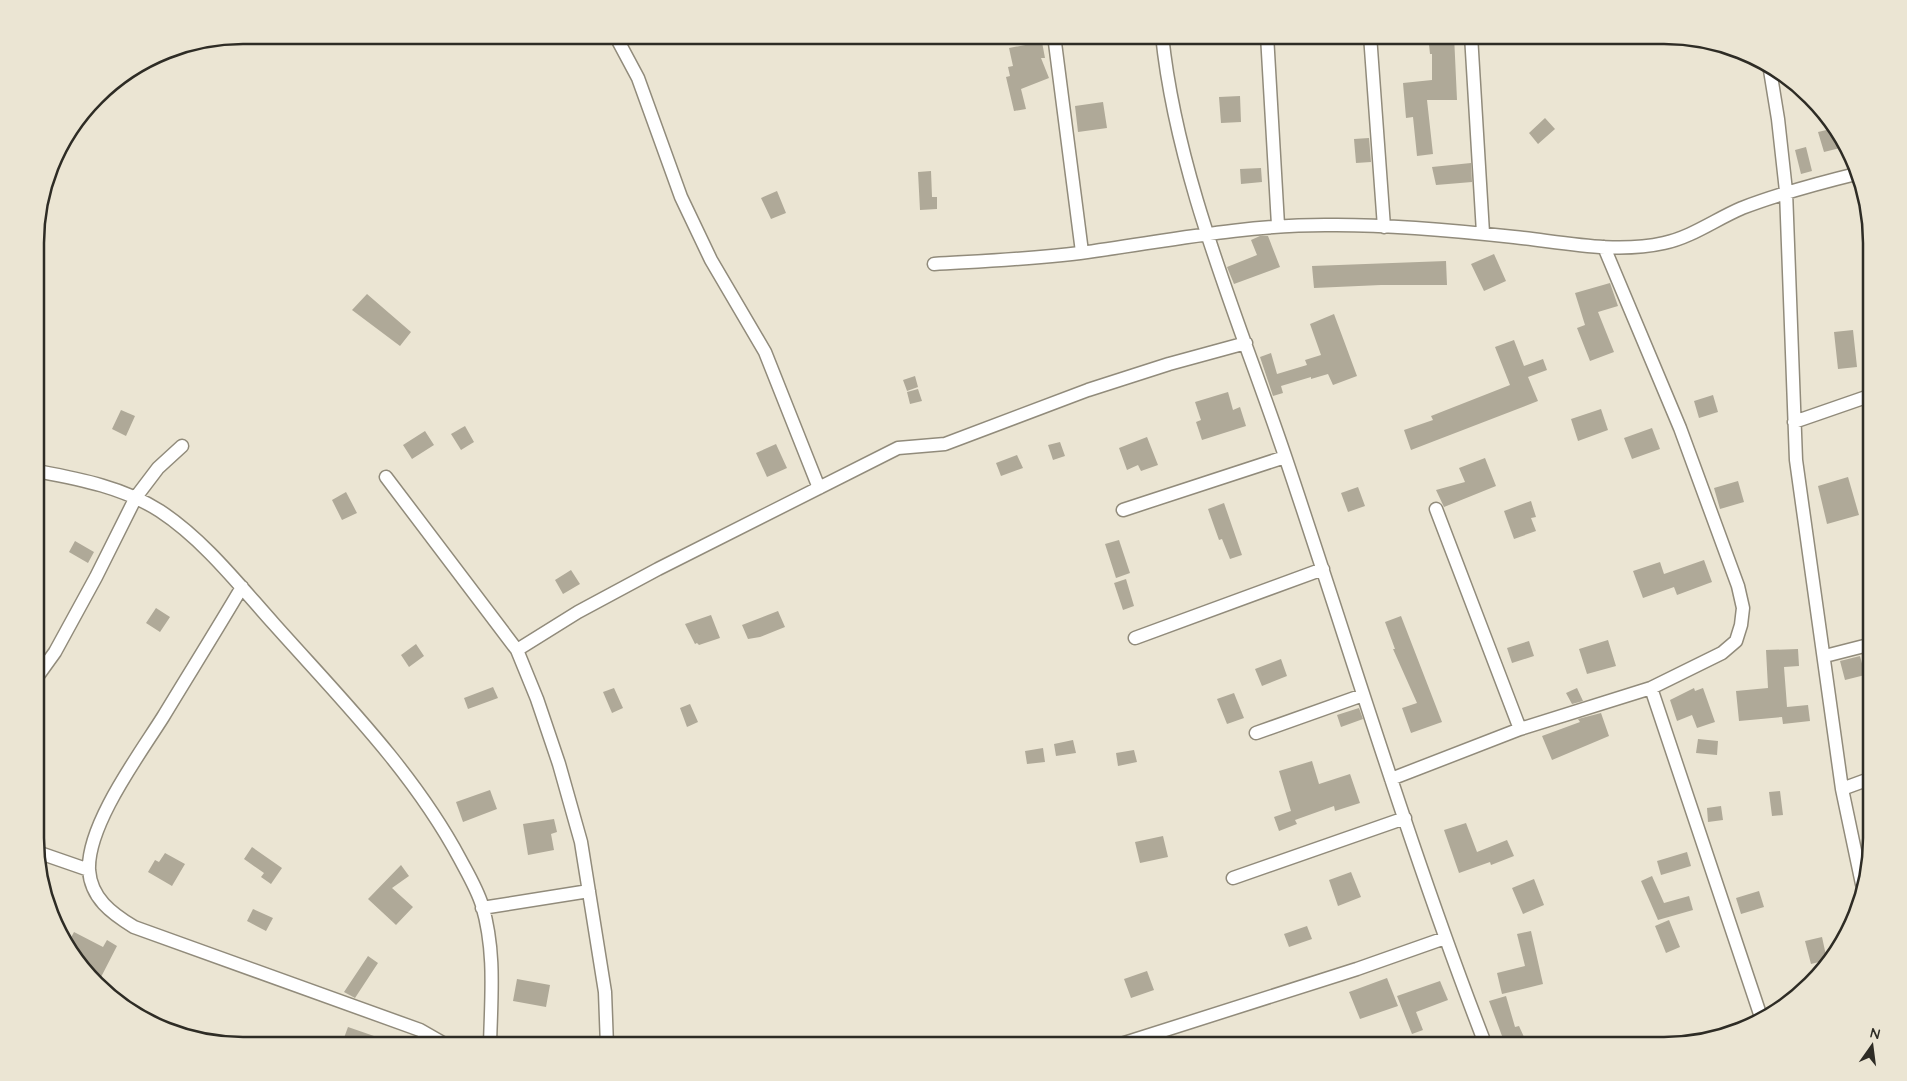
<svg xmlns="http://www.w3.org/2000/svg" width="1907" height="1081" viewBox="0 0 1907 1081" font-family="Quicksand,sans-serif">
<rect width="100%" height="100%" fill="#ebe5d3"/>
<!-- building -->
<path fill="#afa998" d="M 1428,35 L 1454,35 L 1457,100 L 1427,100 L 1433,154 L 1417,156 L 1413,117 L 1406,118 L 1403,83 L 1432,80 L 1432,54 L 1430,54 Z
M 1042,42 L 1045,58 L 1041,58 L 1049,78 L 1021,89 L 1026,109 L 1014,111 L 1006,77 L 1010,76 L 1008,67 L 1013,66 L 1009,48 Z
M 1240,96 L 1241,122 L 1221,123 L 1219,97 Z
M 1103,102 L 1107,128 L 1078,132 L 1075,106 Z
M 1545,118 L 1555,129 L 1538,144 L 1529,133 Z
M 1835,128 L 1840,148 L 1824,152 L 1818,132 Z
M 1369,138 L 1371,162 L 1356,163 L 1354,139 Z
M 1806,147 L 1812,171 L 1801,174 L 1795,150 Z
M 1471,163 L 1472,182 L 1436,185 L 1432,167 Z
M 1261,168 L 1262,182 L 1241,184 L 1240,169 Z
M 931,171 L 932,197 L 937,197 L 937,209 L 920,210 L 918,172 Z
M 777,191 L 786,213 L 771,219 L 761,198 Z
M 1260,236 L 1268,236 L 1280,267 L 1234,284 L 1227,267 L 1257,255 L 1251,240 Z
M 1494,254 L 1506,281 L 1484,291 L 1471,264 Z
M 1446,261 L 1447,285 L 1381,285 L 1314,288 L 1312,266 Z
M 1610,283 L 1618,306 L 1598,312 L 1614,352 L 1590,361 L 1577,328 L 1585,325 L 1575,293 Z
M 367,294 L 411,332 L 400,346 L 352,310 Z
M 1334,314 L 1357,376 L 1333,385 L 1328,374 L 1311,379 L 1311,377 L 1281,386 L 1283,393 L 1273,396 L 1260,357 L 1271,353 L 1277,374 L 1307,365 L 1305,360 L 1321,355 L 1310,324 Z
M 1853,330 L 1857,367 L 1838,369 L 1834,332 Z
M 1514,340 L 1524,366 L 1543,359 L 1547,370 L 1528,377 L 1538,401 L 1411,450 L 1404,430 L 1433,420 L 1431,416 L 1510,385 L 1495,347 Z
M 915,376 L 918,387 L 907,391 L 903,380 Z
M 918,389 L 922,401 L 910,404 L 907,392 Z
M 1228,392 L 1233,410 L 1240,407 L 1246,426 L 1202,440 L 1196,422 L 1201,420 L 1195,402 Z
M 1713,395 L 1718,412 L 1699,418 L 1694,401 Z
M 1601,409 L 1608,430 L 1578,441 L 1571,419 Z
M 121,410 L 135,416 L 126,436 L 112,429 Z
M 465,426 L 474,442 L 461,450 L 451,434 Z
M 1652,428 L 1660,449 L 1632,459 L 1624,438 Z
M 425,431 L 434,445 L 412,459 L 403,445 Z
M 1147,437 L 1158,465 L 1141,471 L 1138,465 L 1127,470 L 1119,448 Z
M 1060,442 L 1065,456 L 1053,460 L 1048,445 Z
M 776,444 L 787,468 L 767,477 L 756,453 Z
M 1017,455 L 1023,468 L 1001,476 L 996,463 Z
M 1485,458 L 1496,486 L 1444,507 L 1436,490 L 1465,482 L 1459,468 Z
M 1848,477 L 1859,515 L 1827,524 L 1818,486 Z
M 1738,481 L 1744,502 L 1720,509 L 1714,488 Z
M 1358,487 L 1365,506 L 1348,512 L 1341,493 Z
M 346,492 L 357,513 L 342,520 L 332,500 Z
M 1531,501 L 1536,517 L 1531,518 L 1536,531 L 1514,539 L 1504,511 Z
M 1224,503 L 1242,555 L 1230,559 L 1222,539 L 1219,540 L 1208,509 Z
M 1119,540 L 1130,573 L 1116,578 L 1105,544 Z
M 75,541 L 94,552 L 88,563 L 69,552 Z
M 1704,560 L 1712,582 L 1677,595 L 1674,587 L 1643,598 L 1633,571 L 1660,562 L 1664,574 Z
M 571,570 L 580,584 L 563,594 L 555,580 Z
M 1126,579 L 1134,606 L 1123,610 L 1114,583 Z
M 156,608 L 170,617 L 160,632 L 146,623 Z
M 778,611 L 785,627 L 760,637 L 748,639 L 742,625 Z
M 711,615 L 720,638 L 699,645 L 697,643 L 695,644 L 685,624 Z
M 1401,616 L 1442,722 L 1411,733 L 1402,708 L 1417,703 L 1393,649 L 1395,649 L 1385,622 Z
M 1608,640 L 1616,666 L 1587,674 L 1579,649 Z
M 1529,641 L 1534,656 L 1512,663 L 1507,648 Z
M 416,644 L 424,656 L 409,667 L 401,655 Z
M 1798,649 L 1799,666 L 1784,667 L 1787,707 L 1808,705 L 1810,721 L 1783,724 L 1782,717 L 1739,721 L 1736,691 L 1768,688 L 1766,650 Z
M 1860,656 L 1865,675 L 1845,680 L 1840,661 Z
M 1281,659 L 1287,676 L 1262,686 L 1255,669 Z
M 493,687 L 498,698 L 468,709 L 464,698 Z
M 614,688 L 623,708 L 612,713 L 603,692 Z
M 1577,688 L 1583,701 L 1572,704 L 1566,693 Z
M 1694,688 L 1695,691 L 1703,688 L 1715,722 L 1697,728 L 1692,715 L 1677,721 L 1670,700 Z
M 1234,693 L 1244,718 L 1227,724 L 1217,699 Z
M 690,704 L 698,722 L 687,727 L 680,708 Z
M 1359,708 L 1363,719 L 1341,727 L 1337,715 Z
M 1601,713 L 1609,736 L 1552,760 L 1542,736 L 1580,722 L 1578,719 Z
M 1698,739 L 1718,741 L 1717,755 L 1696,753 Z
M 1073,740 L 1076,753 L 1056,756 L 1054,744 Z
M 1043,748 L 1045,762 L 1027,764 L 1025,751 Z
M 1134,750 L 1137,762 L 1118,766 L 1116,753 Z
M 1312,761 L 1319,784 L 1350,774 L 1360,803 L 1335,811 L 1334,806 L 1295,820 L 1297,824 L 1279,831 L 1274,817 L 1291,811 L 1279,771 Z
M 490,790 L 497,809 L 463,822 L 456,802 Z
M 1780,791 L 1783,815 L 1772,816 L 1769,792 Z
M 1721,806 L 1723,820 L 1708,822 L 1707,808 Z
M 554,819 L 557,832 L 551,834 L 554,850 L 528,855 L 523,824 Z
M 1466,823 L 1477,852 L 1507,840 L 1514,856 L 1491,865 L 1490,862 L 1459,873 L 1444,830 Z
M 1163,836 L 1168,857 L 1140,863 L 1135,842 Z
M 252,847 L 282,868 L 271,884 L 261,877 L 264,873 L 244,859 Z
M 1687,852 L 1691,866 L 1661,875 L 1657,861 Z
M 165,853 L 185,864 L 172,886 L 148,872 L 155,860 L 159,862 Z
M 401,865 L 409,876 L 392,888 L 413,907 L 396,925 L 368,899 Z
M 1351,872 L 1361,897 L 1338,906 L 1329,880 Z
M 1652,876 L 1664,903 L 1689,896 L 1693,910 L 1658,920 L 1641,881 Z
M 1534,879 L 1544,905 L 1523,914 L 1512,888 Z
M 1759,891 L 1764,907 L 1741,914 L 1736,898 Z
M 253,909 L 273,918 L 266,931 L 247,921 Z
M 1669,920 L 1680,947 L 1666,953 L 1655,926 Z
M 1307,926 L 1312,939 L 1289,947 L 1284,934 Z
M 1531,931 L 1543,984 L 1502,994 L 1497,973 L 1525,966 L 1517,934 Z
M 74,932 L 103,947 L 107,940 L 117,946 L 99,981 L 80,963 L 83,956 L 68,949 L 67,945 Z
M 1822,937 L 1827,960 L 1811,964 L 1805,941 Z
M 368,956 L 378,963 L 355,998 L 344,992 Z
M 1147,971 L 1154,990 L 1131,998 L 1124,979 Z
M 1387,978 L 1398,1006 L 1360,1019 L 1349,992 Z
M 517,979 L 550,985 L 546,1007 L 513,1001 Z
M 1440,981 L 1448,1000 L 1416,1012 L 1423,1030 L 1412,1034 L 1397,996 Z
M 1506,996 L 1515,1027 L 1519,1026 L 1524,1037 L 1505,1044 L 1489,1001 Z
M 348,1027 L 374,1036 L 371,1046 L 341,1046 Z"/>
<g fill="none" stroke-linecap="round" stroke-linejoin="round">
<defs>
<path id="minor" d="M 615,35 L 638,78 L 681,197 L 711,260 L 765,352 L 819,488
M 1054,35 L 1082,252
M 1162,35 C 1177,180 1240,322 1286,459 C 1352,655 1411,853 1486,1046
M 1267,35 L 1278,225
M 1370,35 L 1384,227
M 1471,35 L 1483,233
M 1769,64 L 1778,119 L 1786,191 L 1796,460 L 1842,789 L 1862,884
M 934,264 C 983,261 1032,259 1080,253 C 1162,242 1242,225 1325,225 C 1387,224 1451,230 1514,237 C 1562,242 1615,254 1664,243 C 1692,237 1716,219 1742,208 C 1781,193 1819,183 1860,173
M 1794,422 L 1872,395
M 37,471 C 79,479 123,487 160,511 C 204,540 239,585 274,624 C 340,698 413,771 460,859 C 468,874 477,889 482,905 C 496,952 491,998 490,1046
M 386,477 L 517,650 L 537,699 L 559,764 L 581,842 L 605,992 L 607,1046
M 1436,509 L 1520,729
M 1123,510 L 1285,457
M 242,587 C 216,631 189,674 163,717 C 139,755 87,825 89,870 C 91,898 111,913 134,927 L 420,1030 L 448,1046
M 1135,638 L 1323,569
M 517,650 L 578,612 L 658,569 L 898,448 L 945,444 L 1088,390 L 1169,364 L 1246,343
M 1825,656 L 1872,644
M 37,677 L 55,652 L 96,577 L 136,497 L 158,468 L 182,446
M 1651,688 L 1762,1020
M 1256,733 L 1363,695
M 1391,779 L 1520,729 L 1651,688 L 1722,653 L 1736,641 L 1741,625 L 1743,608 L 1738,586 L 1680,428 L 1604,247
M 1842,789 L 1872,778
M 37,852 L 89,870
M 1233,878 L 1405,818
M 482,908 L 589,891
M 1115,1046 L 1357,969 L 1445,938"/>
</defs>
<!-- minor casing -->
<use href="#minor" stroke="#918b7b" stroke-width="15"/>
<!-- minor -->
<use href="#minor" stroke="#fff" stroke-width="12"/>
</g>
<!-- crop -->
<path d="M0 0H1907V1081H0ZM243 44H1664A199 199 0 0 1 1863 243V838A199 199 0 0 1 1664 1037H243A199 199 0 0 1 44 838V243A199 199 0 0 1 243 44Z" fill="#ebe5d3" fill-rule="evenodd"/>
<path fill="none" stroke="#2e2c25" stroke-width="2.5" d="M243 44H1664A199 199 0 0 1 1863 243V838A199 199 0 0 1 1664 1037H243A199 199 0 0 1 44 838V243A199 199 0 0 1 243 44Z"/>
<!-- north arrow -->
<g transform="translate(1872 1046) rotate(14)" stroke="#ebe5d3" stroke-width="4" paint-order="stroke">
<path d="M0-4L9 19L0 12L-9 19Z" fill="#2e2c25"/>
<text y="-8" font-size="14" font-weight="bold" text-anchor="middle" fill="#2e2c25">N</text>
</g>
</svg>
